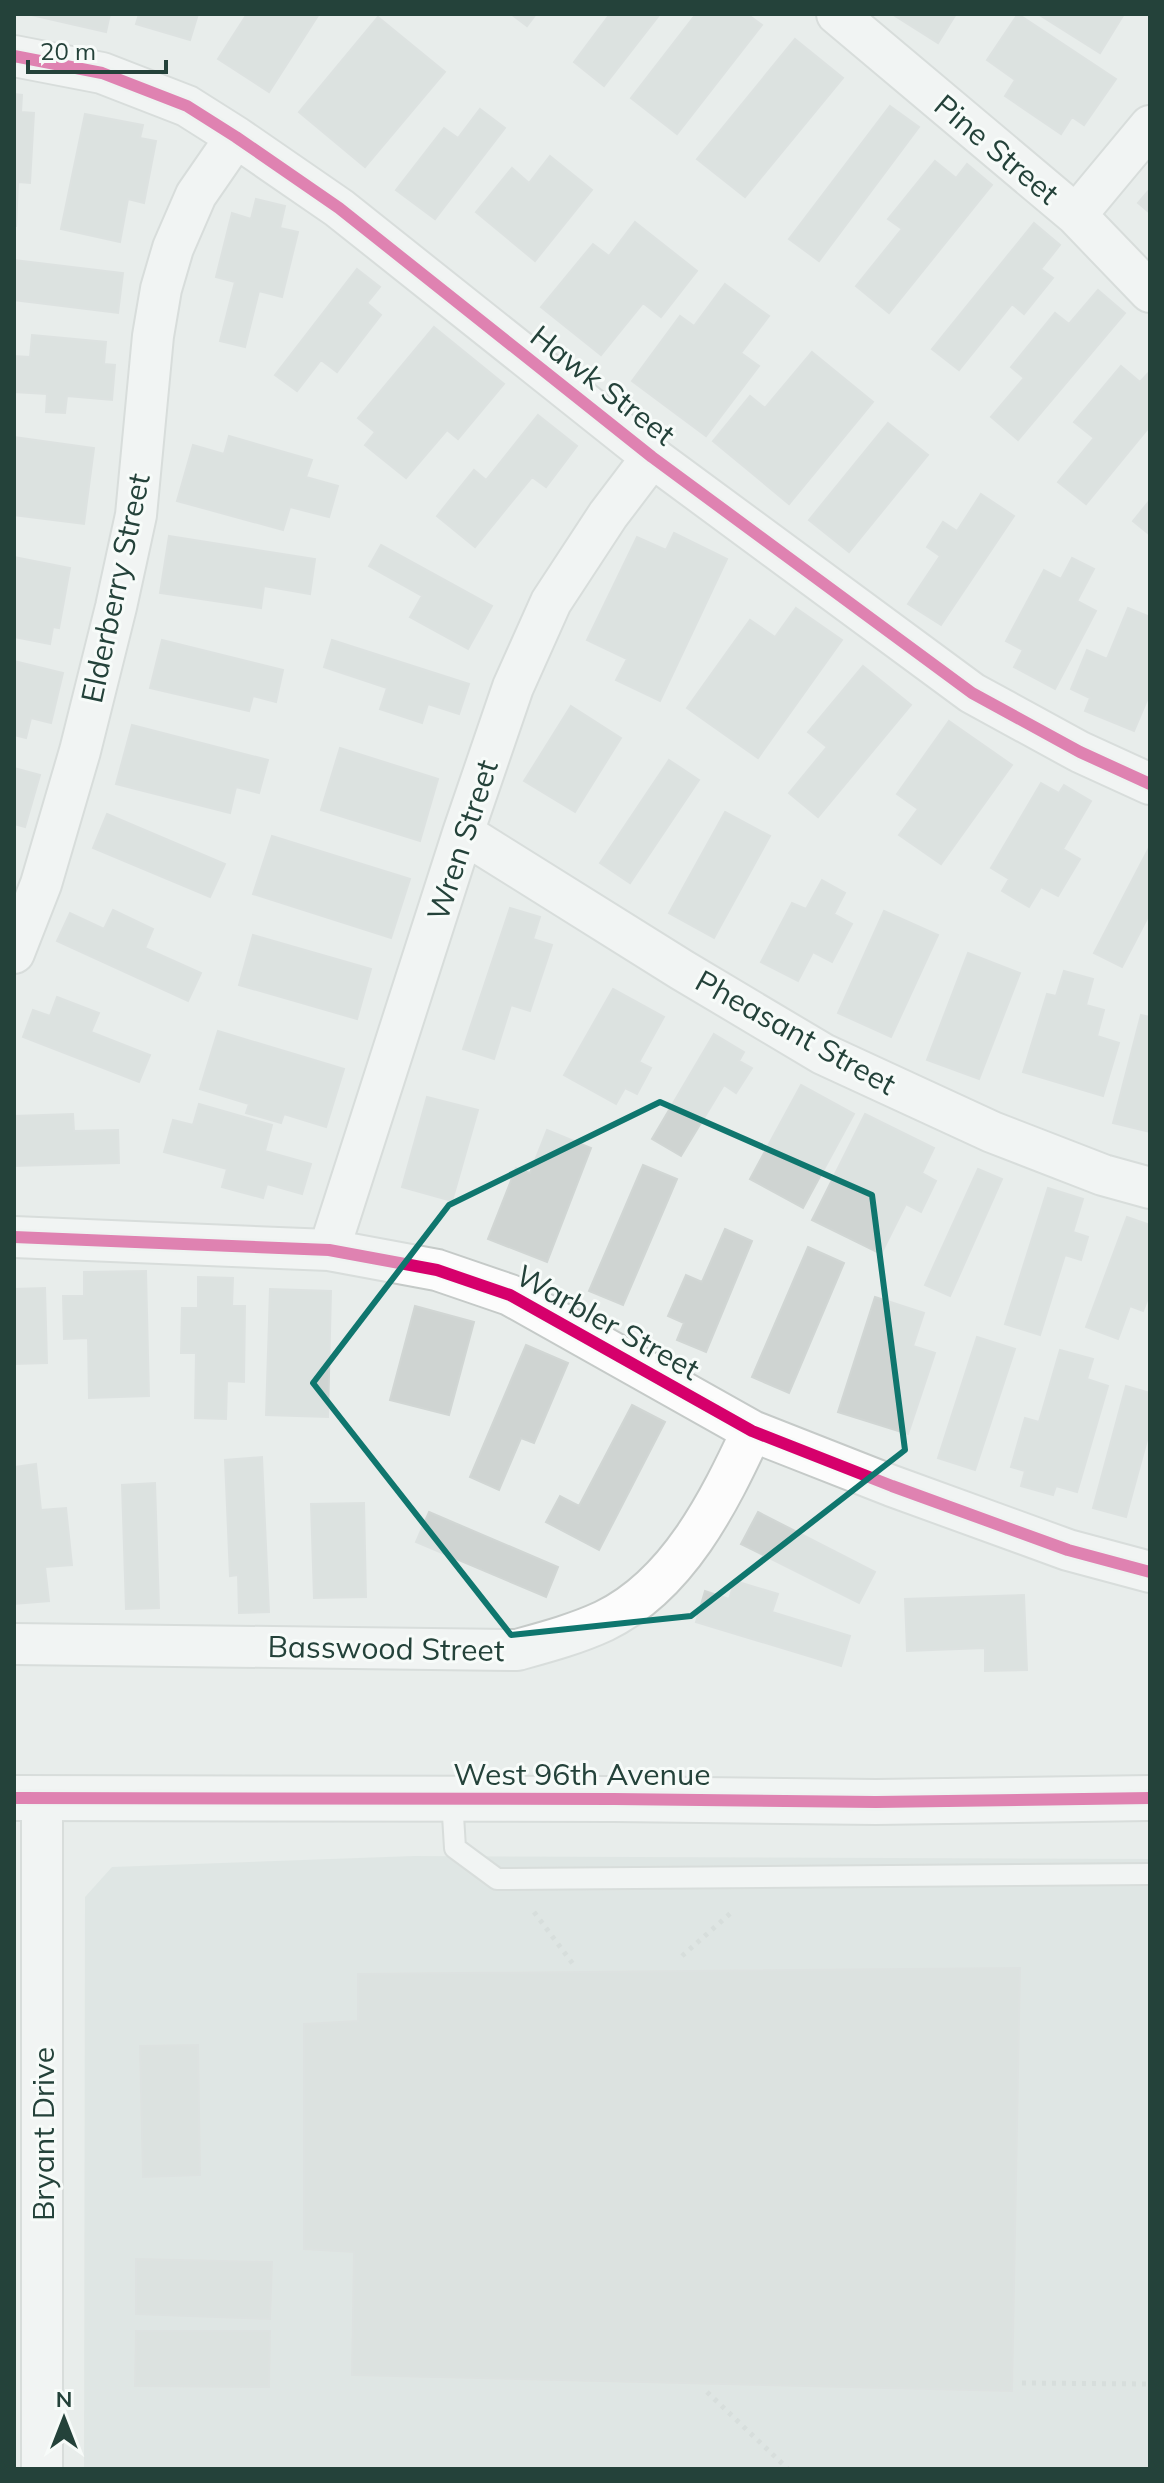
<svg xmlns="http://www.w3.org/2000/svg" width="1164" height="2483" viewBox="0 0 1164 2483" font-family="Mulish,sans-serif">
<rect width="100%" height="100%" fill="#e8edeb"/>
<!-- built -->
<path fill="#d6dedb" d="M 414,1856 L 1150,1859 L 1150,2469 L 84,2469 L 85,1897 L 112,1867 Z"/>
<!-- building -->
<path fill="#cfd4d2" stroke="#d1d6d4" stroke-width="2" d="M 27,14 L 110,14 L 106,32 Z
M 139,14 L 198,14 L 190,40 L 136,24 Z
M 247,14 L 319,14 L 269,92 L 218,59 Z
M 511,14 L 536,14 L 527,26 Z
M 610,14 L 660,14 L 604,86 L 574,62 Z
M 696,14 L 747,14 L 762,25 L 677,134 L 631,98 Z
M 892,14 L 956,14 L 938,43 Z
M 1018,14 L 1116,79 L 1084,125 L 1072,117 L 1061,134 L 1005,96 L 1015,80 L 987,60 Z
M 1038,14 L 1124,14 L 1100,53 Z
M 378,17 L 445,72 L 365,167 L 299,112 Z
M 795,39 L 843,78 L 745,197 L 697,159 Z
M 14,94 L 22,95 L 21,112 L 34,113 L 30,183 L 18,182 L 16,227 Z
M 890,106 L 919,127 L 819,261 L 789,239 Z
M 480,109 L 505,128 L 435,219 L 396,190 L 444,128 L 458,138 Z
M 85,114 L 143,125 L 140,138 L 156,141 L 144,203 L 128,199 L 120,242 L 61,229 Z
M 550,156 L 592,190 L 535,261 L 476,212 L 512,168 L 529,183 Z
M 935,161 L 956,178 L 967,164 L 992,185 L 889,313 L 856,286 L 902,229 L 888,219 Z
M 1150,189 L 1150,213 L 1138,203 Z
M 256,199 L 285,206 L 280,228 L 298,232 L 282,297 L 259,291 L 245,347 L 220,341 L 235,282 L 216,277 L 232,213 L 251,219 Z
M 635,222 L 697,271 L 661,317 L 643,303 L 601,355 L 541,307 L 593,244 L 609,256 Z
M 1034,223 L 1060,245 L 1041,269 L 1053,278 L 1024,314 L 1012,304 L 959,370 L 932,349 Z
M 14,260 L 123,273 L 118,313 L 14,300 Z
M 357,269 L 380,287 L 367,303 L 381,315 L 337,372 L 321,360 L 297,391 L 275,375 Z
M 725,284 L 769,316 L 741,353 L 759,366 L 706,436 L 632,381 L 680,316 L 694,326 Z
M 1098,290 L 1125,313 L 1018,440 L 991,417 L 1024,378 L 1011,367 L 1055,313 L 1069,324 Z
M 434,327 L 504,384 L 458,439 L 447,430 L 406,478 L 365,445 L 375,432 L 358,418 Z
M 32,335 L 106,342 L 104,364 L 115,365 L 112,400 L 67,396 L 65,413 L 46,412 L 47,394 L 14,392 L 14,356 L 30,357 Z
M 812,352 L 873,402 L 789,504 L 713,441 L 750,396 L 765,408 Z
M 1121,366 L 1140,382 L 1150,371 L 1150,426 L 1086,504 L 1058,482 L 1094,438 L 1074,422 Z
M 538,415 L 577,446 L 546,487 L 532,477 L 475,547 L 437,516 L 474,470 L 486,480 Z
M 888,423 L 928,455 L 849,552 L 809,520 Z
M 229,436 L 312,460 L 306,477 L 338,486 L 329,517 L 290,507 L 283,530 L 177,501 L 193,445 L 224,454 Z
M 14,437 L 94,448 L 84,524 L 14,515 Z
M 981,494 L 1014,516 L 941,625 L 908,604 L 940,556 L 927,547 L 943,522 L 957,531 Z
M 1150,500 L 1150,535 L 1133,521 Z
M 674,533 L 727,559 L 660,701 L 616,680 L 627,659 L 587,640 L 637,537 L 666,550 Z
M 169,536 L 315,559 L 310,594 L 264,586 L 261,608 L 160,593 Z
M 381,545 L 492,606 L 468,649 L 410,617 L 422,596 L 369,566 Z
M 14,557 L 70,568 L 59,628 L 53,627 L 50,644 L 14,637 Z
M 1072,558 L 1094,569 L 1077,601 L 1096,611 L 1055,689 L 1014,667 L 1023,650 L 1006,641 L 1044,570 L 1061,579 Z
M 796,608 L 842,640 L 758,758 L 687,708 L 750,620 L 775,637 Z
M 1128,608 L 1150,617 L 1150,693 L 1134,731 L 1085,711 L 1090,698 L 1071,689 L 1087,650 L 1107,659 Z
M 162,640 L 283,670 L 276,702 L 253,696 L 249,711 L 150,688 Z
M 332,640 L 469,684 L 459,714 L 428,704 L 422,723 L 380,709 L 387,688 L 324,667 Z
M 14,661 L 63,673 L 51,723 L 31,718 L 26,738 L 14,735 Z
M 863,666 L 911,705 L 818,817 L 789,793 L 827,747 L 808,732 Z
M 571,706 L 621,738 L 575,812 L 524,781 Z
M 949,721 L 1012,765 L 941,864 L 899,835 L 918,809 L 897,794 Z
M 132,725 L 268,760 L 259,793 L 236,787 L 230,813 L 116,784 Z
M 340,748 L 438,779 L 420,841 L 321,810 Z
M 669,760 L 699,780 L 630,883 L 600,863 Z
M 14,768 L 40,775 L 25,827 L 14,824 Z
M 1041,783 L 1059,793 L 1064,785 L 1091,801 L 1063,849 L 1080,859 L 1058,896 L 1041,887 L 1029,907 L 1002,891 L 1009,879 L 991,868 Z
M 725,812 L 770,836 L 714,938 L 669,913 Z
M 107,814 L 225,864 L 210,897 L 93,848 Z
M 272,836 L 410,879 L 391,938 L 253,894 Z
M 1150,846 L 1150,913 L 1122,967 L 1094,953 Z
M 822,880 L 845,893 L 834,914 L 852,924 L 832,962 L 813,952 L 798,981 L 761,962 L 792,903 L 806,909 Z
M 510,908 L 540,917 L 533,939 L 552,945 L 530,1011 L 511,1005 L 494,1059 L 463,1049 Z
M 113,910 L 153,929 L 145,948 L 201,973 L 188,1001 L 57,941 L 70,913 L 104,929 Z
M 884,911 L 938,935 L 891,1037 L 838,1013 Z
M 253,935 L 371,969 L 357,1019 L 239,985 Z
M 968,953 L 1020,973 L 979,1079 L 927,1060 Z
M 1064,971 L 1093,979 L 1086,1005 L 1104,1010 L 1097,1036 L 1119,1043 L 1103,1096 L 1023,1072 L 1047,994 L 1056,996 Z
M 613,989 L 664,1017 L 639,1062 L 651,1068 L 637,1094 L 625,1088 L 616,1104 L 564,1075 Z
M 57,997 L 99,1013 L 91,1032 L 150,1055 L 139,1082 L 23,1037 L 33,1010 L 50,1016 Z
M 1141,1015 L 1150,1017 L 1150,1132 L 1113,1123 Z
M 218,1031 L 344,1069 L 326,1127 L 284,1114 L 281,1123 L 246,1113 L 249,1104 L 200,1089 Z
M 714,1034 L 744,1052 L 739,1061 L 752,1068 L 736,1093 L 724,1085 L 681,1156 L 652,1139 Z
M 801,1085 L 854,1114 L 803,1208 L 750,1179 Z
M 427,1097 L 478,1110 L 452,1201 L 402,1187 Z
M 199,1104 L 272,1125 L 265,1151 L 311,1164 L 302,1194 L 267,1184 L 263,1198 L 222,1187 L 227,1169 L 164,1152 L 173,1120 L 193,1125 Z
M 73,1114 L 74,1131 L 118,1130 L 119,1163 L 14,1166 L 14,1116 Z
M 865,1114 L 934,1148 L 922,1173 L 936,1181 L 921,1212 L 906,1204 L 881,1254 L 812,1220 Z
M 547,1130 L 591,1148 L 547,1262 L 488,1239 L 516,1168 L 530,1173 Z
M 643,1165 L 677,1179 L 623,1305 L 589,1291 Z
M 978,1169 L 1002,1179 L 950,1296 L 925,1285 Z
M 1048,1188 L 1083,1199 L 1073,1232 L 1088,1237 L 1081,1260 L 1065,1255 L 1040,1335 L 1005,1324 Z
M 1127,1217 L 1150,1225 L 1150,1293 L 1143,1311 L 1130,1306 L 1118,1339 L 1086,1327 Z
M 725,1229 L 752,1241 L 706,1352 L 677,1340 L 684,1323 L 668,1316 L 686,1275 L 702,1282 Z
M 808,1247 L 844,1263 L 789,1393 L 752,1377 Z
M 14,1270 L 14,1289 L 45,1288 L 47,1363 L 14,1364 Z
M 146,1271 L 149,1396 L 89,1398 L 88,1338 L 64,1339 L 63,1296 L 84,1296 L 84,1272 Z
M 198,1277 L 233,1278 L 232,1306 L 245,1306 L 244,1382 L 227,1381 L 226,1419 L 195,1418 L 196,1353 L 181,1353 L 182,1308 L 198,1308 Z
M 270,1289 L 331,1291 L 328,1417 L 266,1415 Z
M 875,1297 L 924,1313 L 913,1346 L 935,1353 L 908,1434 L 838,1412 Z
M 415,1306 L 474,1322 L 449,1415 L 390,1400 Z
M 977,1337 L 1015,1349 L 975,1470 L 938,1458 Z
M 526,1345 L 568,1363 L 534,1443 L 521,1438 L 499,1490 L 470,1477 Z
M 1060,1350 L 1093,1359 L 1087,1379 L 1108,1386 L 1077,1492 L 1056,1486 L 1053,1495 L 1021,1486 L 1025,1471 L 1011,1467 L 1025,1418 L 1039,1422 Z
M 1126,1386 L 1150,1393 L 1150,1429 L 1126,1517 L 1093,1508 Z
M 632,1405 L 665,1422 L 599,1550 L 546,1522 L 560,1496 L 579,1506 Z
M 262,1457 L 269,1612 L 239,1613 L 238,1575 L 230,1576 L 225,1460 Z
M 36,1464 L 41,1510 L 66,1508 L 72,1565 L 45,1567 L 49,1601 L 14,1604 L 14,1467 Z
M 155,1483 L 159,1608 L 126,1609 L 122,1485 Z
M 364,1503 L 366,1597 L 314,1598 L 311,1504 Z
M 429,1512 L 558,1567 L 546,1597 L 416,1542 Z
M 758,1512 L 875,1572 L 859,1603 L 741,1544 Z
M 735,1581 L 778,1594 L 772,1612 L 850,1636 L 841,1666 L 696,1622 L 705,1591 L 729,1599 Z
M 1024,1595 L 1027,1670 L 985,1671 L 985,1648 L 907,1651 L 905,1599 Z
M 1020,1968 L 1012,2391 L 352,2375 L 354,2252 L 304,2249 L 304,2024 L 358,2021 L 358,1974 Z
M 198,2045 L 200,2175 L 143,2177 L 140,2046 Z
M 136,2259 L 272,2262 L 270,2319 L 136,2314 Z
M 136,2331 L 270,2331 L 269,2387 L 135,2386 Z"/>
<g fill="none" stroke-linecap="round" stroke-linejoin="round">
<defs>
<path id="service" d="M 452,1799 L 455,1848 L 497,1879 L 1150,1874"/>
<path id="minor" d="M 837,14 L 1076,215 L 1150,292
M 14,56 L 102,73 L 187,106 L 236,137 L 339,208 L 652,457 L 972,693 L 1080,752 L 1150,784
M 1076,215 L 1150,126
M 463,833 L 682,970 L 823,1054 L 992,1132 L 1103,1175 L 1150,1188
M 14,953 L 41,884 L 80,751 L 116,607 L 136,515 L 153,336 L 161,289 L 173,248 L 196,195 L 236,137
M 14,1237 L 329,1250 L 437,1270 L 510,1295 L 752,1431 L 892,1486 L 1068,1550 L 1150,1572
M 329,1250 L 463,833 L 513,687 L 551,602 L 608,515 L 652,457
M 14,1644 L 517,1650 C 546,1642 576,1634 604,1621 C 678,1585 719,1502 752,1431
M 42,1798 L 42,2469"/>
<path id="tertiary" d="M 14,1798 L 614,1799 L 876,1802 L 1150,1798"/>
</defs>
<!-- service casing -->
<use href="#service" stroke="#c5cac8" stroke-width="24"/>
<!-- minor casing -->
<use href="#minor" stroke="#c5cac8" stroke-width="44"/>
<!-- tertiary casing -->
<use href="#tertiary" stroke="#c5cac8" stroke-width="48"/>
<!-- path -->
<path stroke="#c3ccca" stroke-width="5" stroke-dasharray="4 6" stroke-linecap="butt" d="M 534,1912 L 573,1964
M 682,1956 L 733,1911
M 1022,2383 L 1150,2384
M 707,2392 L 788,2469"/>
<!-- service -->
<use href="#service" stroke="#fcfcfc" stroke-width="20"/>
<!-- minor -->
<use href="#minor" stroke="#fcfcfc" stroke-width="40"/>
<!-- tertiary -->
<use href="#tertiary" stroke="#fcfcfc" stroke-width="44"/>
<defs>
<path id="cycleway" d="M 14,56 L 102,73 L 187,106 L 236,137 L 339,208 L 652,457 L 972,693 L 1080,752 L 1150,784
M 14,1237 L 329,1250 L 437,1270 L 510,1295 L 752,1431 L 892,1486 L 1068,1550 L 1150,1572
M 14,1798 L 614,1799 L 876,1802 L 1150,1798"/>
</defs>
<!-- cycleway casing -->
<use href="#cycleway" stroke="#f7fbf9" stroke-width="17"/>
<!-- cycleway -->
<use href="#cycleway" stroke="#d6006c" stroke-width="12"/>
</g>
<!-- marked area -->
<path d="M0 0H1164V2483H0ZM 660,1102 L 872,1195 L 905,1450 L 691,1616 L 511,1635 L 313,1383 L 449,1205 Z" fill="#e8edeb" fill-opacity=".55" fill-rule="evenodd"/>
<path fill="none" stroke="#0f766e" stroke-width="6" stroke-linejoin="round" d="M 660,1102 L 872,1195 L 905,1450 L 691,1616 L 511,1635 L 313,1383 L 449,1205 Z"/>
<g text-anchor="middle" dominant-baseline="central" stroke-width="6" stroke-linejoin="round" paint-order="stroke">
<!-- street labels -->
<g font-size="30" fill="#24423a" stroke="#f7fbf9">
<text transform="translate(997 149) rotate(40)">Pine Street</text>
<text transform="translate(603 385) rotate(38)">Hawk Street</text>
<text transform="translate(115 588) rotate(-78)">Elderberry Street</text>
<text transform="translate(462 840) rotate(-72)">Wren Street</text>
<text transform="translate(796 1032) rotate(29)">Pheasant Street</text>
<text transform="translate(608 1322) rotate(29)">Warbler Street</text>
<text transform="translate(386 1648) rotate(1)">Basswood Street</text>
<text x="582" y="1774">West 96th Avenue</text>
<text transform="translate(43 2134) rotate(-90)">Bryant Drive</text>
</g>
</g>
<!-- border -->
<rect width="1164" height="2483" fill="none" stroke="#24423a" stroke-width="32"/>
<!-- north arrow -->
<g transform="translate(64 2419)" stroke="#f7fbf9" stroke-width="6" paint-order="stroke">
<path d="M0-6L14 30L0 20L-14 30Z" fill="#24423a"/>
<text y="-12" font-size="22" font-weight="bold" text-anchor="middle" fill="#24423a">N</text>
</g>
<!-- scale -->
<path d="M28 60v12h138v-12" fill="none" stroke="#24423a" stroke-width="4"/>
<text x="40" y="60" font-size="24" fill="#24423a" stroke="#f7fbf9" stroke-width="6" paint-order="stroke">20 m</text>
</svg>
